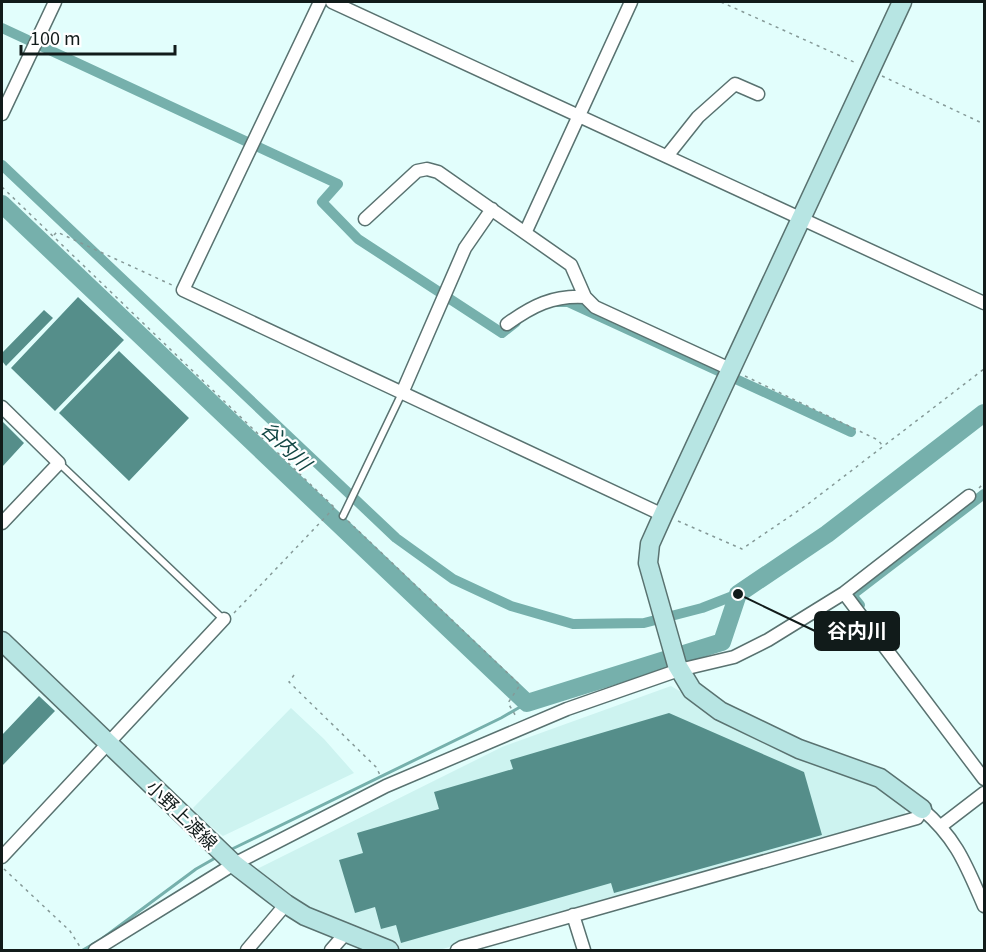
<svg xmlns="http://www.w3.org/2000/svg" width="986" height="952" viewBox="0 0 986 952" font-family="Georgia,'Noto Sans JP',serif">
<rect width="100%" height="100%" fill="#e2fefc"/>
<!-- built -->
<path fill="#cdf3f0" d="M 671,686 L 754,735 L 873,781 L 907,805 L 904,816 L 439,950 L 401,950 L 349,931 L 287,899 L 257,869 L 502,747 Z
M 291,708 L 324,739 L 354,773 L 223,836 L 197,815 L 193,808 Z"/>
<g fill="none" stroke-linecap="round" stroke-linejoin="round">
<!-- stream -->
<path stroke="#76b0ac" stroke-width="3" d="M 228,851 L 501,718 L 527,703
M 103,938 L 196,869 L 217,857
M 83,950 L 95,943"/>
<!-- canal -->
<path stroke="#76b0ac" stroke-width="10" d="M 2,28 L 338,184 L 322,202 L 358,239 L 502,333 L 516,322
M 2,165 L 396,538 L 453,579 L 511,606 L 573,624 L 644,623 L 702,608 L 738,594
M 557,302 L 568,302 L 851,432
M 860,605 L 852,595 L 984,494"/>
<!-- river -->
<path stroke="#76b0ac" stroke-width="18" d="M 2,204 L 527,703 L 722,642 L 738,594 L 827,534 L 984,413"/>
</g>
<!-- building -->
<path fill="#558e8a" d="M 78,297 L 124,340 L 55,411 L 11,368 Z
M 44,310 L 53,318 L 6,366 L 2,361 L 2,353 Z
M 119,351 L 189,418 L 129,481 L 59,413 Z
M 2,421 L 24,443 L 2,467 Z
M 39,696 L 55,711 L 2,766 L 2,735 Z
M 669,713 L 804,772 L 822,835 L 614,893 L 611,883 L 401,943 L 396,925 L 381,929 L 375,907 L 355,913 L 339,860 L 363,853 L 357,833 L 439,809 L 434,792 L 513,769 L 510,760 Z"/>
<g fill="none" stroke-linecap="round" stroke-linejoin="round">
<defs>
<path id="lane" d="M 59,463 L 223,619
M 343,516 L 402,393"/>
<path id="street" d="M 320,2 L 183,290 L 663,515
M 332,2 L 984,303
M 2,114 L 55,2
M 667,156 L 698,117 L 735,84 L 758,94
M 365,219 L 417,171 L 427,169 L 438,172 L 571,265 L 585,297 L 595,307 L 730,369
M 526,231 L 631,2
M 507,324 C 532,306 553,295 585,297
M 402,393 L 465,248 L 492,209
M 2,407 L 59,463 L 2,523
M 844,593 L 984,779
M 941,826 L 984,793
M 2,857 L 224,619
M 573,915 L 584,950
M 95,950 L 234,864 L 386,786 L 567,709 L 679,670 L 734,657 L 768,640 L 844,593 L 969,496
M 247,950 L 286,904
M 331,950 L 345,934
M 457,950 L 462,947 L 917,818 L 922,809 C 957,839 966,865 984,906"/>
<path id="secondary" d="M 902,2 L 663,515 L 650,544 L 648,563 L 677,665 L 692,690 L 720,711 L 799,749 L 880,778 L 922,809
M 2,641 L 234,864 L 286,904 L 305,916 L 389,950"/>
</defs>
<!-- lane casing -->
<use href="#lane" stroke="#597270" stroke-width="9"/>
<!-- street casing -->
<use href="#street" stroke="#597270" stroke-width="15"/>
<!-- secondary casing -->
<use href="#secondary" stroke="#597270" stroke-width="21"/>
<!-- path -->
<path stroke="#859997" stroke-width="1.5" stroke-dasharray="3 4.5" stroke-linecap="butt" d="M 721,2 L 856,63
M 882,76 L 984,124
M 2,187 L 336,509
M 54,235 L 57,232 L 172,285
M 745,376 L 878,440 L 882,445
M 979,488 L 984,483
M 348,521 L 520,685 L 508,703 L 517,718
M 678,521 L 742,549 L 808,504 L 984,369
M 234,613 L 334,508
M 294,675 L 289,682 L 376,767 L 380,775
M 4,869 L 70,931 L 82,950"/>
<!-- lane -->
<use href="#lane" stroke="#fff" stroke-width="6"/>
<!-- street -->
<use href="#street" stroke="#fff" stroke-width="12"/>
<!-- secondary -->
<use href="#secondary" stroke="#b7e5e3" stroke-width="18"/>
</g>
<g text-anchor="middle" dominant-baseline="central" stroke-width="4.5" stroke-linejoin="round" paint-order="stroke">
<!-- street labels -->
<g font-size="18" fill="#111b1a" stroke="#fff">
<text transform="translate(183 814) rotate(44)">小野上渡線</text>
</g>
<!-- water labels -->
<g font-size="20" font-style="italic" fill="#124744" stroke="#fff">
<text transform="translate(287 445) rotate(44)">谷内川</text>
</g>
</g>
<!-- callouts -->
<path fill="none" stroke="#111b1a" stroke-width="2" d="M738 594L815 631"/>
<circle fill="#111b1a" stroke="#fff" stroke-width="2" cx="738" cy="594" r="6"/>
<rect fill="#111b1a" stroke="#111b1a" stroke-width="2" x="815" y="612" width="84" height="38" rx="6"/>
<g font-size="20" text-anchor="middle" font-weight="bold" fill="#fff">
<text x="857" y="638">谷内川</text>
</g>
<!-- border -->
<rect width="986" height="952" fill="none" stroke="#111b1a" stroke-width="6"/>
<!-- scale -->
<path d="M21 45v9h154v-9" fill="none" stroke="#111b1a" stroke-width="3"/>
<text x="30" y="45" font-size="18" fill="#111b1a" stroke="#ffffff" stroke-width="4.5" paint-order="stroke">100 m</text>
</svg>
